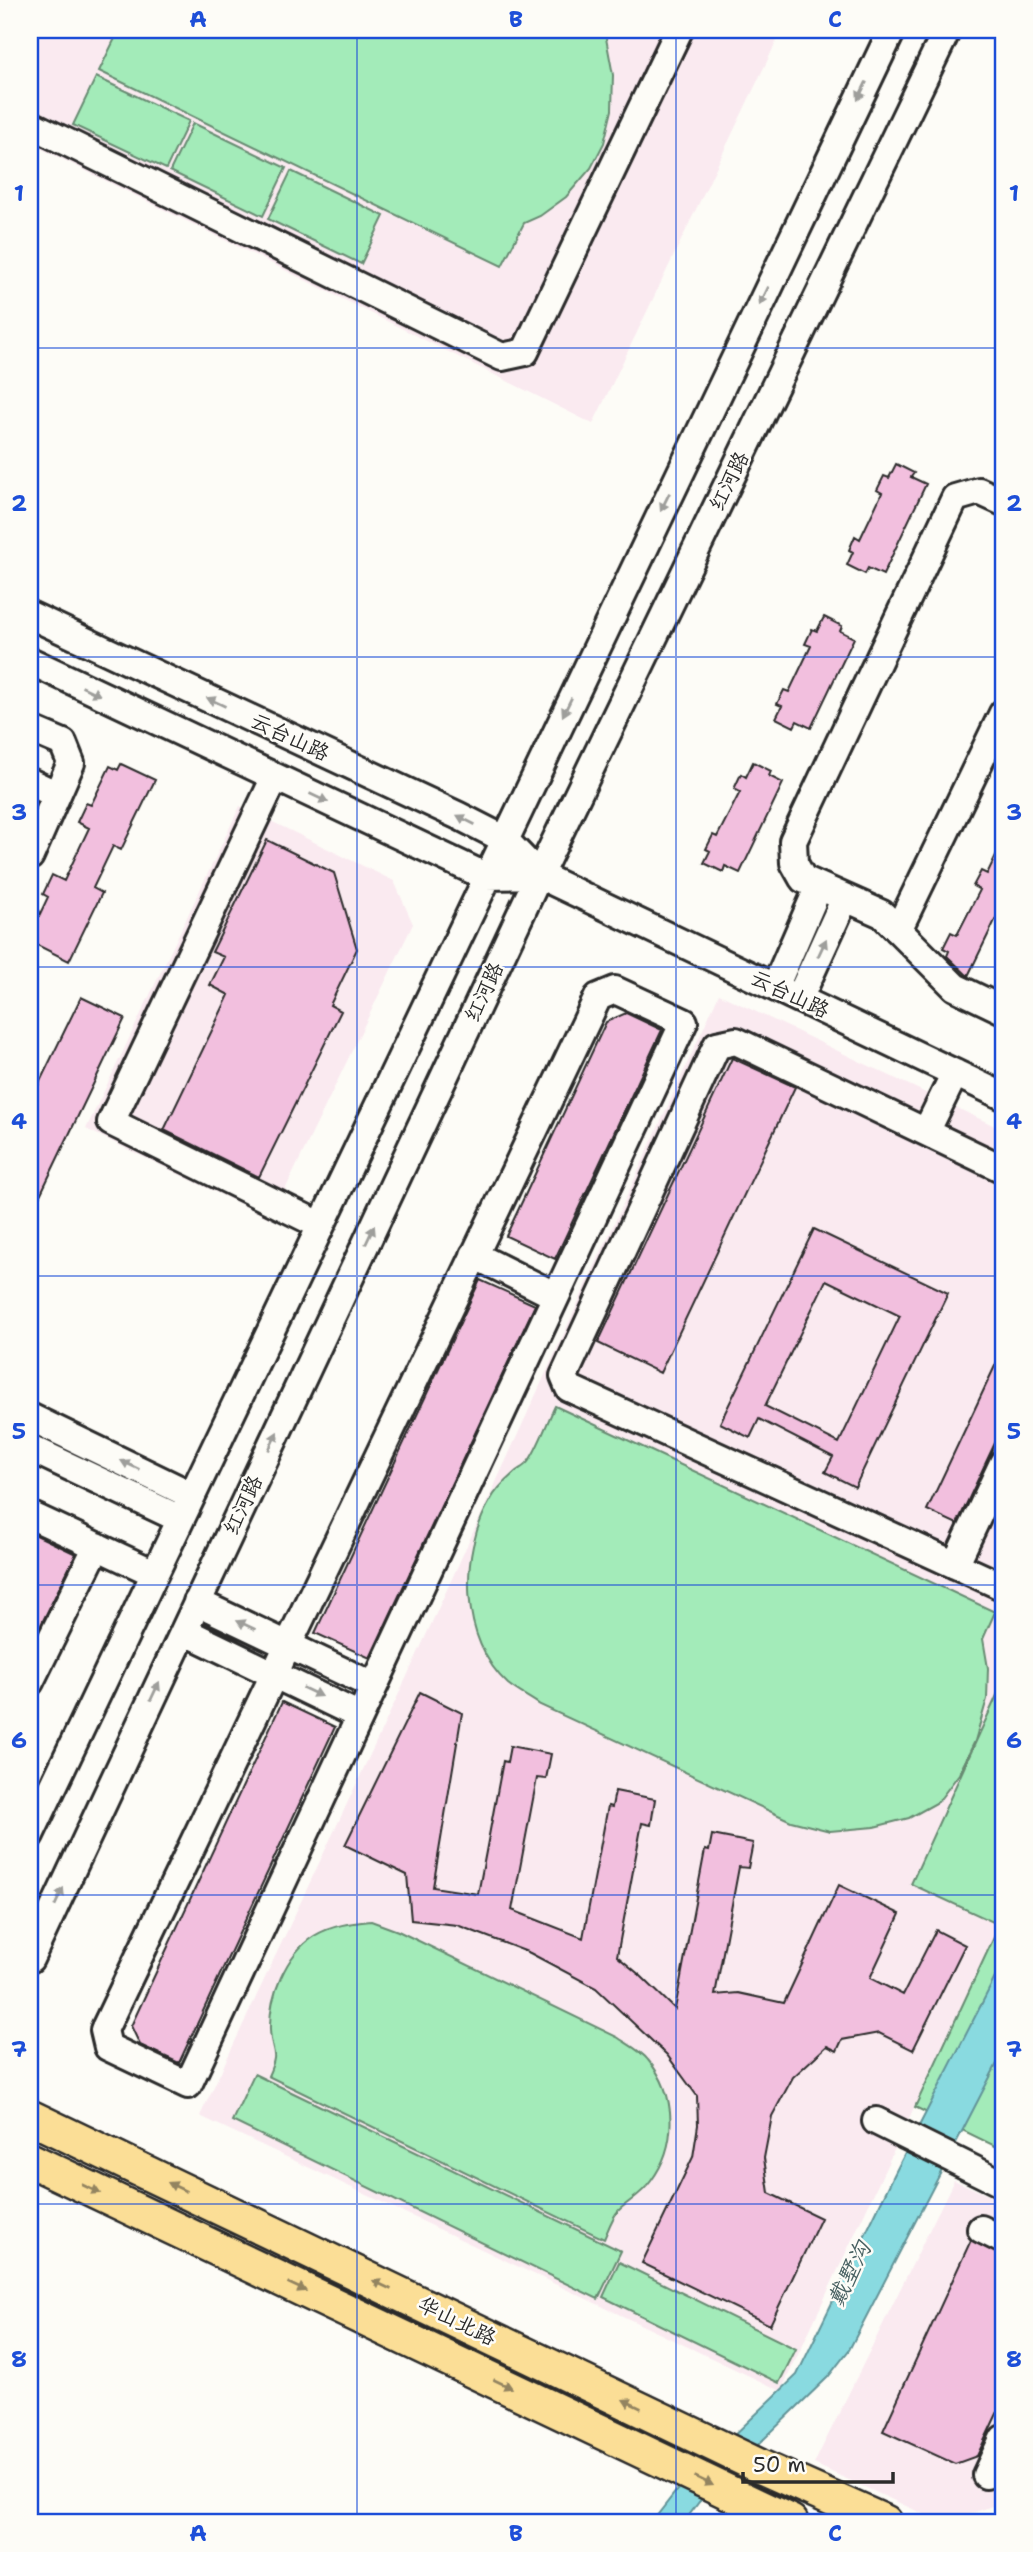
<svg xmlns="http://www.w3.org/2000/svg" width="1033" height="2552" viewBox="0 0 1033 2552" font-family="'Shantell Sans','LXGW WenKai TC',sans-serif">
<rect width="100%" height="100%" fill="#fdfcf7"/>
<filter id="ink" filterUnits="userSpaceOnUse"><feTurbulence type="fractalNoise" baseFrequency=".0143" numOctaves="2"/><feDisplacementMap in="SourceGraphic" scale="14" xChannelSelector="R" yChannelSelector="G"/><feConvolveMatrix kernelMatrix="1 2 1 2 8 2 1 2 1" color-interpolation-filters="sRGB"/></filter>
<g filter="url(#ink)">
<!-- built -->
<path fill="#faeaf0" d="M 30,30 L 782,30 L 593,424 L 30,143 Z
M 240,806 L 394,881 L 413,924 L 271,1219 L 86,1129 Z
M 719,994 L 1003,1130 L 1003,1918 L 781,2391 L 200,2116 L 417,1655 Z
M 954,2180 L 1003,2202 L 1003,2496 L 1000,2503 L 949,2522 L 941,2522 L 814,2464 Z"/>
<!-- green -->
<path fill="#a3ebb9" stroke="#678b72" stroke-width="2" d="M 119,30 L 601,30 L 606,38 L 613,75 L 612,110 L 604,143 L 591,168 L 566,197 L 540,216 L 524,223 L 502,266 L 99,71 Z
M 96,77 L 189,121 L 166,169 L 73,125 Z
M 193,123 L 286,168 L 263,216 L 170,171 Z
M 291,171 L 384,216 L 361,264 L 268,219 Z
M 555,1406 L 995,1612 L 983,1639 L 988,1668 L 987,1699 L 975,1741 L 959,1774 L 938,1802 L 909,1818 L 874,1827 L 830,1831 L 791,1821 L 540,1705 C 530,1698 518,1692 508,1684 C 460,1641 459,1554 490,1501 C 495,1491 506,1480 514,1473 C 518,1469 524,1467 527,1463 C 536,1454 548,1420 555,1406 Z
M 1003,1682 L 1003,1898 L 993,1922 L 911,1884 Z
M 1003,1918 L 1003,2150 L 915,2107 Z
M 371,1921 L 398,1931 L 617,2037 C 627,2044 641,2051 648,2060 C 677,2094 678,2145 651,2181 C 642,2194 630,2200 619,2210 C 612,2217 608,2230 604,2239 L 268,2076 C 280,2049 271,2055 270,2030 C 269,1997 285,1955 314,1936 C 332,1925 351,1923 371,1921 Z
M 254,2074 L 621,2251 L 598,2299 L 232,2121 Z
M 619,2262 L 796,2349 L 779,2383 L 603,2297 Z"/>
<!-- water -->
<path fill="#89dae0" stroke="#639498" stroke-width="2" d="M 1003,1962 L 1003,2052 L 849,2350 L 828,2377 L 699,2502 L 684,2522 L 652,2522 L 677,2490 L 797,2375 L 895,2173 Z"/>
<!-- building -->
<path fill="#f2bfde" stroke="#2b2b2b" stroke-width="2" fill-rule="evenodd" d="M 896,464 L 914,473 L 911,477 L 926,484 L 883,575 L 868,568 L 865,574 L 847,565 L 853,552 L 849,550 L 855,536 L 860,539 L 882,493 L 877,490 L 884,476 L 889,478 Z
M 824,617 L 842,626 L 840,631 L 854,638 L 811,728 L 797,721 L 794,727 L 776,718 L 782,706 L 777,704 L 784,690 L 789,692 L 811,646 L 805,644 L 812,629 L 817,631 Z
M 753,762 L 771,771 L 769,776 L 783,783 L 740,873 L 725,866 L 723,872 L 704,863 L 710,851 L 706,849 L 713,835 L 717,837 L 740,792 L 734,789 L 741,774 L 746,777 Z
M 121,764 L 155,780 L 121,850 L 113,846 L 93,888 L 102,893 L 69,961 L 35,944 L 37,939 L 30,935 L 48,897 L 43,894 L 52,875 L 64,881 L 89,828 L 77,822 L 86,803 L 91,805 L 110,766 L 118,770 Z
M 267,840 L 334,873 L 357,949 L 330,1005 L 341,1011 L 259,1177 L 164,1130 L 229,995 L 210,985 L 224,957 L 212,952 Z
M 1003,841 L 1003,904 L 968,976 L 947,956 L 949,951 L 943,948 L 951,932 L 957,935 L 980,890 L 973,886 L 981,871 L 987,874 Z
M 81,997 L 125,1018 L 30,1216 L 30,1102 Z
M 626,1013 L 662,1030 L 555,1259 L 506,1236 L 606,1022 Z
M 732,1058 L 795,1087 L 660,1373 L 598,1343 Z
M 814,1229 L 948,1293 L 855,1487 L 825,1472 L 833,1457 L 759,1419 L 750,1438 L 720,1423 ZM 826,1280 L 900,1316 L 839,1443 L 765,1406 Z
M 480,1280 L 535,1305 L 370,1658 L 315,1633 Z
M 1003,1349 L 1003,1426 L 957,1524 L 927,1510 Z
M 30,1532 L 76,1554 L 30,1647 Z
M 420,1692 L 462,1713 L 433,1887 L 478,1894 L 503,1761 L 507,1762 L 510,1746 L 551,1754 L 546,1779 L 537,1778 L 512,1910 L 583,1938 L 608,1806 L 612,1807 L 615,1791 L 655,1799 L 651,1825 L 642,1823 L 617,1956 L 641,1976 L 675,2009 L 705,1850 L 709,1851 L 712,1835 L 753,1843 L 748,1868 L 739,1867 L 715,1995 L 738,1993 L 784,2003 L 839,1885 L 900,1914 L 870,1978 L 903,1995 L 936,1930 L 965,1945 L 913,2050 L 879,2033 L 842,2040 L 837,2051 L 827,2046 L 793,2077 L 772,2116 L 764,2158 L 769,2193 L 821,2218 L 770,2325 L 642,2263 L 693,2157 L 698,2125 L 697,2096 L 667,2055 L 596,1988 L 530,1953 L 457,1925 L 411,1920 L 407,1875 L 345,1845 Z
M 282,1702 L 335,1727 L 179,2063 L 140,2045 L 131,2026 Z
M 971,2240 L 1003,2256 L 1003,2401 L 977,2456 L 955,2464 L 883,2431 Z"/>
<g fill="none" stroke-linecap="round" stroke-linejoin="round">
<defs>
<path id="minor" d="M 30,124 L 502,357 L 525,352 L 679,30
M 1003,502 L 979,491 L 955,498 L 793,841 L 794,863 L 803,879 L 882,914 L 955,987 L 1003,1010
M 30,615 L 459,816 L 504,839 L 539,875 L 1003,1096
M 30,661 L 485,876 L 539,875
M 30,729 L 63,743 L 71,763 L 30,856
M 275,777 L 111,1122 L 320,1225
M 30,782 L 57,795
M 898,930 L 1003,713
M 775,987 L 819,886
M 615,990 L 684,1022 L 188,2085 L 108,2047 L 104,2030 L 598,997 Z
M 799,999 L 845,898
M 926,1132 L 955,1073
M 1003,1169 L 736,1041 L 717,1045 L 564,1376 L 569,1388 L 999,1585 L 1003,1583
M 474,1255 L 556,1296
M 30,1417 L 191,1495
M 30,1448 L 180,1519
M 30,1515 L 154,1573
M 955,1565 L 1003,1463
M 197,1602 L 374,1686
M 184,1631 L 360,1716
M 30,1682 L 97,1546
M 30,1835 L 892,30
M 30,1959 L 539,875 L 947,30
M 876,2121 L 1003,2184
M 981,2229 L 1003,2240
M 986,2475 L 1003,2439"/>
<path id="major" d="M 30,2117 L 759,2466 L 885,2522
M 30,2160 L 791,2522"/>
</defs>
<!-- minor casing -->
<use href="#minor" stroke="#2b2b2b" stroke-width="32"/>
<!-- major casing -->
<use href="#major" stroke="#2b2b2b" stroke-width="38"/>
<!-- minor -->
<use href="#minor" stroke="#fdfcf7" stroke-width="26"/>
<!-- major -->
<use href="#major" stroke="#fbde96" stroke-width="33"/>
</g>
<!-- one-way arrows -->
<defs><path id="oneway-solid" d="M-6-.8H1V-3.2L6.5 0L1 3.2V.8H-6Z" transform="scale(1.75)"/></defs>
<g fill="#9e9e9b">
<use href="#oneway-solid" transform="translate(862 91) rotate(116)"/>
<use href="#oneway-solid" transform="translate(764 296) rotate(116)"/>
<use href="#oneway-solid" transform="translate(665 502) rotate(116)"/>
<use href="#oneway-solid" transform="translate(91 691) rotate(26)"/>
<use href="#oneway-solid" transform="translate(216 702) rotate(-155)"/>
<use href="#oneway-solid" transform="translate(567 707) rotate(116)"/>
<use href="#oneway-solid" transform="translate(319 798) rotate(25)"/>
<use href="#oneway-solid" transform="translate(466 820) rotate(-153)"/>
<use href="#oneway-solid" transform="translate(822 948) rotate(-65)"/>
<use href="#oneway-solid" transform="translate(370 1235) rotate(-65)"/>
<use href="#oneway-solid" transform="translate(273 1441) rotate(-65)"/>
<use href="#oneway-solid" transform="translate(130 1465) rotate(-154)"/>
<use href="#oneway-solid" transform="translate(246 1625) rotate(-155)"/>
<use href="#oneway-solid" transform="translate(155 1691) rotate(-65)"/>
<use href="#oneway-solid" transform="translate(312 1692) rotate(26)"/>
<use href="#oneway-solid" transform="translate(59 1897) rotate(-65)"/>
</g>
<g fill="#938460">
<use href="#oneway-solid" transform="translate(177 2187) rotate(-154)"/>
<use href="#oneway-solid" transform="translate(91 2189) rotate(25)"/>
<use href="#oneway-solid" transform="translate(382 2285) rotate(-154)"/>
<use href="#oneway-solid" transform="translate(297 2287) rotate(25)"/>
<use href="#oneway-solid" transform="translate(503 2384) rotate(25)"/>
<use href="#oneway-solid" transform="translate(632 2404) rotate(-154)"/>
<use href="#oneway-solid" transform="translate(704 2481) rotate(26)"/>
</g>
</g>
<!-- grid -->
<path fill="none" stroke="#1d4ed8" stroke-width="2" stroke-opacity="0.55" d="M 357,30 L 357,2522M 676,30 L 676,2522M 30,348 L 1003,348M 30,657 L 1003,657M 30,967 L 1003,967M 30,1276 L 1003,1276M 30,1585 L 1003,1585M 30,1895 L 1003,1895M 30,2204 L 1003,2204"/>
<g text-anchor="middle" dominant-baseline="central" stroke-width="5" stroke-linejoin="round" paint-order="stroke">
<!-- street labels -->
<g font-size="21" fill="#2b2b2b" stroke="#fdfcf7">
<text transform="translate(729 481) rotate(-64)">红河路</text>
<text transform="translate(290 737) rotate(25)">云台山路</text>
<text transform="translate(484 992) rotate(-65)">红河路</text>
<text transform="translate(790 994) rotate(25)">云台山路</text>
<text transform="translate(243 1505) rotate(-65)">红河路</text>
<text transform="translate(457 2321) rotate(26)">华山北路</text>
</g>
<!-- water labels -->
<g font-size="23" font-style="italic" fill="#476061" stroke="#fdfcf7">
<text transform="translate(849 2274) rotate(-64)">戴墅沟</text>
</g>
</g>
<!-- margin -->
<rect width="1033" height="2552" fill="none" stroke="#fdfcf7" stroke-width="77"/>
<!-- scale -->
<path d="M743 2472v10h150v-10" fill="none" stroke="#2b2b2b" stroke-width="3.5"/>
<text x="753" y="2472" font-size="21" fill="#2b2b2b" stroke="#fdfcf7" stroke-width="5" paint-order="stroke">50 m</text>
<rect x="38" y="38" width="957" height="2476" fill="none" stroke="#1d4ed8" stroke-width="2.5"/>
<g font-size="23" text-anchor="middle" font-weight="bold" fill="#1d4ed8">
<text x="198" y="27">A</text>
<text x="516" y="27">B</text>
<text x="835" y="27">C</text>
<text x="19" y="201">1</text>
<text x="1014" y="201">1</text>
<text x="19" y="511">2</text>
<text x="1014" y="511">2</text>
<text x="19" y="820">3</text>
<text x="1014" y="820">3</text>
<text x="19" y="1129">4</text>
<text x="1014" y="1129">4</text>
<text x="19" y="1439">5</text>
<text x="1014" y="1439">5</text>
<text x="19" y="1748">6</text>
<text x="1014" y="1748">6</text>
<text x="19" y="2057">7</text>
<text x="1014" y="2057">7</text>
<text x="19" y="2367">8</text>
<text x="1014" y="2367">8</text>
<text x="198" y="2541">A</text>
<text x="516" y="2541">B</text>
<text x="835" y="2541">C</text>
</g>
</svg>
